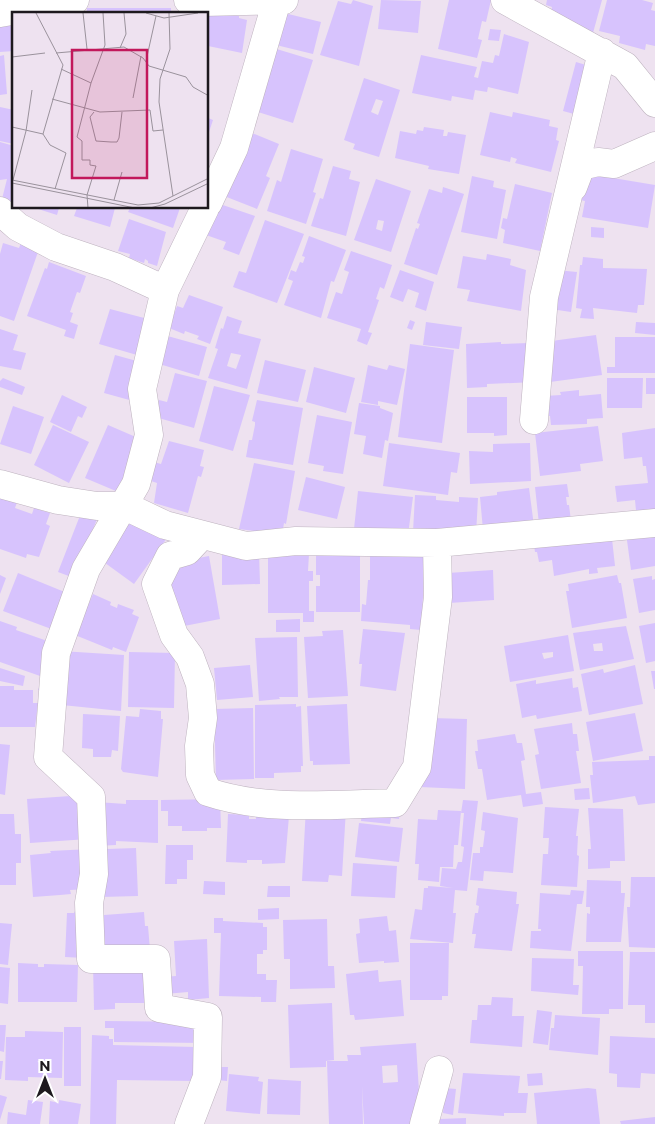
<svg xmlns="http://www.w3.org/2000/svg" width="655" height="1124" viewBox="0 0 655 1124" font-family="Montserrat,sans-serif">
<rect width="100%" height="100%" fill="#eee2f0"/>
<!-- building -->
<path fill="#d7c3fd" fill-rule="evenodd" d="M 353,0 L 373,6 L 359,66 L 320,55 L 338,1 L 351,4 Z
M 381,0 L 421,1 L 418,33 L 378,29 Z
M 449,0 L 491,0 L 486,22 L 482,21 L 478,39 L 482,40 L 477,58 L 438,49 Z
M 547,0 L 602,0 L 593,33 L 548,21 L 552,7 L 546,5 Z
M 607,0 L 642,0 L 653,3 L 651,10 L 655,11 L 655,46 L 646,44 L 645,50 L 619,43 L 620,36 L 599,31 Z
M 87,8 L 171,8 L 171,14 L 87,14 Z
M 204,9 L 239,16 L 239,18 L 247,20 L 242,53 L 208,46 L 208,14 Z
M 280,12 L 321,22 L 313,54 L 272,44 Z
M 14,22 L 14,51 L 0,52 L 0,25 Z
M 490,29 L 501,30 L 499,41 L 488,40 Z
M 504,34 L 529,42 L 518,94 L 488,87 L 487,92 L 475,90 L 473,100 L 452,96 L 451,101 L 412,93 L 421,55 L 477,67 L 474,77 L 478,78 L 482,61 L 493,63 L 495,55 L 499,56 Z
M 270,47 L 313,60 L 293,123 L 252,110 Z
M 4,55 L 7,94 L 0,95 L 0,56 Z
M 576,62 L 586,65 L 574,114 L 563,111 Z
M 364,78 L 400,90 L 379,157 L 353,149 L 355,144 L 344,140 ZM 376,99 L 383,101 L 378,115 L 371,112 Z
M 0,107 L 14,110 L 14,144 L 0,141 Z
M 490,112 L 512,117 L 513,112 L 550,120 L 549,126 L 558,128 L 556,140 L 559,141 L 551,172 L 515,163 L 517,159 L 511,157 L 510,162 L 480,155 Z
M 208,118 L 213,120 L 208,135 Z
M 424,127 L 444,130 L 443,136 L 447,136 L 448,132 L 466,135 L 459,174 L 428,169 L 429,166 L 395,158 L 400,131 L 416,134 L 417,130 L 423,131 Z
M 247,131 L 279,144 L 266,176 L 270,178 L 257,209 L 219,194 Z
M 0,142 L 14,146 L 14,208 L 0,207 L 7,179 L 0,180 Z
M 291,149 L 323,159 L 313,192 L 316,193 L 306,224 L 267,211 L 277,180 L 281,182 Z
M 333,166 L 351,171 L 349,179 L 360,182 L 346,236 L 311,226 L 320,198 L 323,199 Z
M 586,169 L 607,177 L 655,185 L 648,228 L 582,217 L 585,201 L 580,200 Z
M 472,176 L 494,181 L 493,187 L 506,190 L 497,239 L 461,232 Z
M 376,179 L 411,191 L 391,252 L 354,240 ZM 378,220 L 384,221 L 382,231 L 376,229 Z
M 515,184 L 552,193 L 540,251 L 503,243 L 505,230 L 501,228 L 503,218 L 507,219 Z
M 443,187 L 464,194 L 437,275 L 404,264 L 416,228 L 418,229 L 420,224 L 417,223 L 429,189 L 442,193 Z
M 217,203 L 255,216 L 239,255 L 223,249 L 226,242 L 206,235 Z
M 35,208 L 59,208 L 57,215 Z
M 77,208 L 115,208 L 110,227 L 74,216 Z
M 130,208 L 180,208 L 173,228 L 128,212 Z
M 129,219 L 166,232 L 157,266 L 148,263 L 148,261 L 145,259 L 144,263 L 129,258 L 130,254 L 118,251 Z
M 265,220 L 304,234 L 277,303 L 233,287 L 239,271 L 246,273 Z
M 591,227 L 604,228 L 604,238 L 591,237 Z
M 309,236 L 346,250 L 334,282 L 331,281 L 321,318 L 284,305 L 293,281 L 288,279 L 291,270 L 296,272 L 300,262 L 303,263 L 305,257 L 302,256 Z
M 3,243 L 19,248 L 21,243 L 39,249 L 14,321 L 0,316 L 0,254 Z
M 351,251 L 392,265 L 384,289 L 380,287 L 376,299 L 379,300 L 368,332 L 372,333 L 367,345 L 357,341 L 361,329 L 327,318 L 336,292 L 342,294 L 349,272 L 344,270 Z
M 487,254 L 511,259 L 510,265 L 526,270 L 521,311 L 467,301 L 470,290 L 457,288 L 463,256 L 486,260 Z
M 583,257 L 603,259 L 603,268 L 647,269 L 644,305 L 638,305 L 637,313 L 593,308 L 594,319 L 580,318 L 582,309 L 576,308 L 580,265 L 582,265 Z
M 49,262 L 86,276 L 80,293 L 77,292 L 70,312 L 73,313 L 70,322 L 78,325 L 74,339 L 64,336 L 66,330 L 27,316 L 45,268 L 47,269 Z
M 400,270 L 434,282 L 426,311 L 415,307 L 419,293 L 408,289 L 403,302 L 390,297 Z
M 556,270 L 577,272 L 571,312 L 551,309 Z
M 189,295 L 223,307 L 210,344 L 197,339 L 199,336 L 185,331 L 184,334 L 169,328 L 177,306 L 183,308 Z
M 110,309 L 148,319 L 137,355 L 99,344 Z
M 227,316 L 242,321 L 238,333 L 261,339 L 247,389 L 208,378 L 218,349 L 215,348 L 221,328 L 223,329 ZM 231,353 L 241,355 L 236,369 L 227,366 Z
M 410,320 L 415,322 L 412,330 L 407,328 Z
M 426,322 L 462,327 L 459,349 L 423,345 Z
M 636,322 L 655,323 L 655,335 L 635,333 Z
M 0,329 L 18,335 L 13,350 L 26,353 L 21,370 L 0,366 Z
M 164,335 L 207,347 L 199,376 L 156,363 Z
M 596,335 L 602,375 L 550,382 L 544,342 Z
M 615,337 L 655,337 L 655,373 L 607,373 L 607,367 L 615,367 Z
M 501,342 L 501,344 L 529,343 L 535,382 L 487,384 L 487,387 L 467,388 L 466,344 Z
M 410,344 L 454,350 L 442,443 L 398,437 Z
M 115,355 L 144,363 L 133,401 L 104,393 Z
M 265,360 L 306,370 L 298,402 L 257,393 Z
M 368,365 L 387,370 L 389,365 L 405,369 L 397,405 L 378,401 L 378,405 L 361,402 Z
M 314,367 L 355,378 L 346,413 L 306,402 Z
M 175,373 L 207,381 L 194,428 L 155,417 L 159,400 L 167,402 Z
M 3,378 L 25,387 L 22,395 L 0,387 L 0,381 Z
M 607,378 L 643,378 L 642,408 L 607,408 Z
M 646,378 L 655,378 L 655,394 L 646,394 Z
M 214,386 L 250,395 L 233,451 L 199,441 Z
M 579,390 L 579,396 L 601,394 L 603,418 L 587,419 L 587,424 L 551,425 L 550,416 L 545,416 L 544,396 L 561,395 L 560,392 Z
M 62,395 L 87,407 L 82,418 L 78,416 L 71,432 L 50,422 Z
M 467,397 L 507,397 L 507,435 L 494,436 L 494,433 L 467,433 Z
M 257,400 L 303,408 L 293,465 L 246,457 L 249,440 L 252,440 L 255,425 L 255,422 L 252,421 Z
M 359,403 L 380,406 L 380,408 L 393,413 L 388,441 L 385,440 L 382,458 L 363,454 L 366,436 L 354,434 Z
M 13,406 L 44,417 L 31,454 L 0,444 Z
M 317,415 L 352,422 L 343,474 L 323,471 L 324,466 L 308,463 Z
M 53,425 L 89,442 L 69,483 L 34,465 Z
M 108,425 L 145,441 L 123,494 L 85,478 Z
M 598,426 L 603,461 L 580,464 L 581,471 L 540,476 L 535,433 Z
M 655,428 L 655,519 L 637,521 L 635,500 L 617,502 L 615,486 L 648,483 L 646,466 L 643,466 L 642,457 L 624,459 L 622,433 Z
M 169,441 L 204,450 L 200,466 L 204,467 L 201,477 L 198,476 L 188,513 L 154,503 L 157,483 L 145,479 L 150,461 L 161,464 Z
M 389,443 L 460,453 L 457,473 L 451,472 L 448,495 L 383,486 Z
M 530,443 L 531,481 L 470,484 L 469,451 L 493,452 L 493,444 Z
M 254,463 L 295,471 L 286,524 L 284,523 L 282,535 L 239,529 Z
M 306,477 L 345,487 L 337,519 L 298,510 Z
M 567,484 L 569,497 L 566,497 L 567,505 L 569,505 L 571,521 L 539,524 L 535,487 Z
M 529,488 L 534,526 L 483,530 L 480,497 L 497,495 L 497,492 Z
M 358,491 L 413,497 L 408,535 L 354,529 Z
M 415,495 L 436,496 L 436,500 L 459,502 L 459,497 L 478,498 L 476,535 L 413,532 Z
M 0,496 L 17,502 L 15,508 L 32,514 L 34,508 L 50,513 L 46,524 L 50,526 L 39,557 L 27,554 L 26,558 L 0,549 Z
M 81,513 L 97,519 L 74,578 L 58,572 Z
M 134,515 L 167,538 L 134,584 L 101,560 Z
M 655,529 L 655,566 L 631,570 L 626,533 Z
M 611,530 L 615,566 L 597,568 L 598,573 L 589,574 L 589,569 L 554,576 L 552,560 L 539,562 L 537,552 L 535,552 L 533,538 Z
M 370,543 L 426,548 L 421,630 L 410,629 L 410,625 L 361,621 L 362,604 L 366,605 L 368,580 L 370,580 Z
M 360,544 L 360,612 L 316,612 L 316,586 L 320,586 L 320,575 L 316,575 L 316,552 Z
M 259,552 L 260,584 L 222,585 L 222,553 Z
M 268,554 L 309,554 L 308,571 L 313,571 L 313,581 L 309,581 L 309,611 L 314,611 L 314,622 L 303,622 L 303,613 L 268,613 Z
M 209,556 L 220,619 L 179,627 L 167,564 Z
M 493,570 L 494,600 L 449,603 L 448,573 Z
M 18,573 L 72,595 L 54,630 L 3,611 Z
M 0,575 L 6,578 L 0,594 Z
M 617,575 L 619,583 L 621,583 L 627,618 L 572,628 L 566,591 L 569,591 L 568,584 Z
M 652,576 L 652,580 L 655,579 L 655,610 L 639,613 L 633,579 Z
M 93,594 L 111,602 L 110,605 L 117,608 L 118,604 L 134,610 L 132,614 L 139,617 L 126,652 L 113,647 L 112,650 L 75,635 Z
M 300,619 L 300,632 L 276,632 L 276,620 Z
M 0,621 L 17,627 L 16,630 L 53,643 L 43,691 L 38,690 L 43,677 L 0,662 Z
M 655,623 L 655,661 L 646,663 L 639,626 Z
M 626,626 L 634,659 L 580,670 L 573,633 ZM 602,643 L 603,651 L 594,651 L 593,644 Z
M 363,629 L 405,633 L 396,691 L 360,686 L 362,664 L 359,664 Z
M 343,630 L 348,696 L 308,698 L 304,637 L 323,636 L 322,631 Z
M 568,635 L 574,671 L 510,682 L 504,646 ZM 553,652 L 553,657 L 544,659 L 542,653 Z
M 297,637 L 298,697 L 279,697 L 280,699 L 259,701 L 255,638 Z
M 61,651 L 124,655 L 121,711 L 62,705 Z
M 129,652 L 175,653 L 174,708 L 128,707 Z
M 250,665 L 253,697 L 217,700 L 214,668 Z
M 635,665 L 643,704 L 589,715 L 581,674 L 603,669 L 604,673 Z
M 0,668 L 25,676 L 23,686 L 0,681 Z
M 651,671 L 655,671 L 655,689 L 654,689 Z
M 572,678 L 573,688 L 578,687 L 582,711 L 537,719 L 536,715 L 522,718 L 516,684 L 536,680 L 536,684 Z
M 0,686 L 14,686 L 14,690 L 33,690 L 33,703 L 38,703 L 35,727 L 0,727 Z
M 296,704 L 296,707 L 301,706 L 303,766 L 301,766 L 301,772 L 274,773 L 274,778 L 255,778 L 255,705 Z
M 347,704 L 350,764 L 313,765 L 313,761 L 310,761 L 307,706 Z
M 253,708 L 254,779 L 216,780 L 214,709 Z
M 140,709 L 161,711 L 161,719 L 163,719 L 158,777 L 123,772 L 121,769 L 126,716 L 139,717 Z
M 635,713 L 643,751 L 593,761 L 586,722 Z
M 83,714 L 120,716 L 118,751 L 112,750 L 111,757 L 93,757 L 93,749 L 82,748 Z
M 431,718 L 467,719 L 465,789 L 420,787 Z
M 572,723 L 573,734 L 577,734 L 579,751 L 576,751 L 581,783 L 541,789 L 535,755 L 539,754 L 534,729 Z
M 515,734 L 517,743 L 522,743 L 525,760 L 521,761 L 526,794 L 541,792 L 543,804 L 523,807 L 521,795 L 487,800 L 482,769 L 478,769 L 475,751 L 478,751 L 477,740 Z
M 0,744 L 10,745 L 5,795 L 0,794 Z
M 649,756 L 655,756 L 655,803 L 638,805 L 635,796 L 593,803 L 590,775 L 593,775 L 592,762 L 649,760 Z
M 589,788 L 590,799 L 575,800 L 574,789 Z
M 85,795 L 88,839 L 30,843 L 27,799 Z
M 220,799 L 221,828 L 207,828 L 207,831 L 182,831 L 182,826 L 168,826 L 168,811 L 161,811 L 161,800 Z
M 126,800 L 158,800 L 158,843 L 116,841 L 116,845 L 96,846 L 96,802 L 126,804 Z
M 463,800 L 478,801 L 467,891 L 455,890 L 453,913 L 456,913 L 453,943 L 410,939 L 415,909 L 422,910 L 424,888 L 428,888 L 428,886 L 453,888 L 440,886 L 442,868 L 456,869 L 458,862 L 462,862 L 464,847 L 461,846 L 464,813 L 461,813 Z
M 306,807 L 346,809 L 342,876 L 329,875 L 328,882 L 302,881 Z
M 362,807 L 400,811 L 399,819 L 391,818 L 390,824 L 361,821 Z
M 545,807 L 579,809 L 576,836 L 578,836 L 577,855 L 579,856 L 577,887 L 541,885 L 543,854 L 548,854 L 549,838 L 543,838 Z
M 588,808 L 623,809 L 625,861 L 610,861 L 610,868 L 588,869 L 588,849 L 591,849 Z
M 438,810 L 461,811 L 458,845 L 454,845 L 453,867 L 440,867 L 439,882 L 418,880 L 419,864 L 415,864 L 418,819 L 437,820 Z
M 483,812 L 518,818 L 513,873 L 484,871 L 483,881 L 470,880 L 473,853 L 480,853 L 480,847 L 483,847 L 485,831 L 481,830 Z
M 0,814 L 14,814 L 15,834 L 21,834 L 21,863 L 16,863 L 16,885 L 0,885 Z
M 228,814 L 249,815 L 249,819 L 256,819 L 256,815 L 289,816 L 285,863 L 262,864 L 262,860 L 247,860 L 247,863 L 226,862 Z
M 359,823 L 403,828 L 399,862 L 355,857 Z
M 166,845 L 193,845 L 193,860 L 187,860 L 187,879 L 177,879 L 177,884 L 165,884 Z
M 136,848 L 138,896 L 101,897 L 99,855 L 107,854 L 107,849 Z
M 91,849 L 89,889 L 70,890 L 71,894 L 60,895 L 33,897 L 30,855 L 51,853 L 50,851 Z
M 353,863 L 397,866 L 395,898 L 351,896 Z
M 631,877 L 655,877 L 655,948 L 629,947 L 627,907 L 630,907 Z
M 587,880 L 621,881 L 621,893 L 625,893 L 621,942 L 586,942 L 587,913 L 590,914 L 590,907 L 586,907 Z
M 204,881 L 225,882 L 225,895 L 203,894 Z
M 268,886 L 290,886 L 290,897 L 267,897 Z
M 478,888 L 517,892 L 516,904 L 519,904 L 512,951 L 474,948 L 476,934 L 472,934 L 475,913 L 478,913 L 479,906 L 476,905 Z
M 571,890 L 584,891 L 582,904 L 577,904 L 571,951 L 530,948 L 531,931 L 541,931 L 541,929 L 538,929 L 540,893 L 570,895 Z
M 279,908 L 279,919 L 258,920 L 258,909 Z
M 75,911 L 88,912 L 85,958 L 65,957 L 67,913 L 74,913 Z
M 144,912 L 145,926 L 148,926 L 150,950 L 94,954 L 91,916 Z
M 387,916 L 389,931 L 396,930 L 399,962 L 384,963 L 384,961 L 359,963 L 356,934 L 360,933 L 359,919 Z
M 214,918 L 223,918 L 223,921 L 263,923 L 263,927 L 267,927 L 267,950 L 263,950 L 263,954 L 257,954 L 257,974 L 266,974 L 266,980 L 277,980 L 276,1002 L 261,1002 L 261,997 L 219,996 L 221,933 L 214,933 Z
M 327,919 L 328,966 L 334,966 L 335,988 L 290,989 L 290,959 L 284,959 L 283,920 Z
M 0,923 L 12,924 L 8,965 L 0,964 Z
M 207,939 L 209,998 L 188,1000 L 188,992 L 165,994 L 164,977 L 176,976 L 174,941 Z
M 410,943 L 449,943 L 448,996 L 442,996 L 442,1000 L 410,1000 Z
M 578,951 L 623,951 L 623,1009 L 609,1009 L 609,1014 L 582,1014 L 583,966 L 578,966 Z
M 630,952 L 655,952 L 655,1023 L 645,1023 L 645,1005 L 628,1005 Z
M 532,958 L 574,959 L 573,985 L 579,985 L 578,995 L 531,991 Z
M 18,963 L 38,964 L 38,967 L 44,967 L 44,964 L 78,965 L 77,1002 L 18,1002 Z
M 93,964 L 149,964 L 150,1003 L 115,1003 L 115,1009 L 94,1010 Z
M 0,967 L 10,968 L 8,1004 L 0,1003 Z
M 378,970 L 379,982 L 401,980 L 404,1016 L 355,1020 L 354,1015 L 350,1015 L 346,974 Z
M 492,997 L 513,998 L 512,1016 L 524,1016 L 522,1047 L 470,1043 L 472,1020 L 477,1020 L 478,1005 L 491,1005 Z
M 332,1003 L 334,1060 L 326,1061 L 326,1067 L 290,1068 L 288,1005 Z
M 537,1010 L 552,1012 L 548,1045 L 533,1043 Z
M 555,1015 L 600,1018 L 598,1055 L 549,1050 L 551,1028 L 554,1028 Z
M 105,1021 L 204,1022 L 204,1043 L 114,1042 L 114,1028 L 105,1028 Z
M 0,1025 L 6,1025 L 4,1052 L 0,1051 Z
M 64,1027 L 81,1027 L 81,1086 L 64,1086 Z
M 25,1031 L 63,1032 L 62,1078 L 28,1077 L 28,1081 L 5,1080 L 6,1037 L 25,1037 Z
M 92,1035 L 109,1036 L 109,1039 L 113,1039 L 113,1045 L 196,1047 L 195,1081 L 117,1080 L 116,1124 L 90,1124 Z
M 610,1036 L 655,1038 L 655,1074 L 641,1073 L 640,1088 L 617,1087 L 617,1074 L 609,1073 Z
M 416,1043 L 421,1124 L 364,1124 L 362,1086 L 363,1124 L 329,1124 L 327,1061 L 348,1061 L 347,1055 L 361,1055 L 360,1047 ZM 397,1065 L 398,1082 L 383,1083 L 382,1066 Z
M 0,1061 L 3,1061 L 1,1079 L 0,1079 Z
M 217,1067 L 228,1067 L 227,1081 L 217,1080 Z
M 463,1073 L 520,1076 L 518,1093 L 528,1093 L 526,1113 L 504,1113 L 504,1116 L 458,1113 Z
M 542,1073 L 543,1085 L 528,1086 L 527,1074 Z
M 229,1074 L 259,1077 L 258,1081 L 263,1082 L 260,1114 L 226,1111 Z
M 268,1079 L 301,1081 L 300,1115 L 267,1114 Z
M 445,1088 L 456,1089 L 453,1115 L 443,1113 Z
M 588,1088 L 596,1089 L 600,1124 L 537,1124 L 534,1093 Z
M 0,1095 L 7,1097 L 0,1120 Z
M 28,1100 L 43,1102 L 40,1124 L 7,1124 L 8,1112 L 26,1115 Z
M 59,1100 L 81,1104 L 78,1124 L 49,1124 L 50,1101 L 59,1103 Z
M 655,1117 L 655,1124 L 621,1124 L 620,1121 Z
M 466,1118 L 466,1124 L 440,1124 L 440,1119 Z"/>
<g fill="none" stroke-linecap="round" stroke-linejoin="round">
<defs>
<path id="minor" d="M 188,0 L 203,2 L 284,0
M 505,0 L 625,66 L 655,103
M 0,13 L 75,0
M 573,187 L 581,166 L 598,162 L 614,164 L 655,146
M 208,203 L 234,148 L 277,0
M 0,211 L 18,227 L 56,247 L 115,267 L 165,290
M 534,420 L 544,297 L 602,52
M 0,484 L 58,500 L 97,506 L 125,506 L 165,525 L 246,546 L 296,541 L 437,543 L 655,523
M 201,536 L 187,551 L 170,556 L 156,584 L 174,635 L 190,657 L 200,684 L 203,718 L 199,746 L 200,775 L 208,792 C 268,812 333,804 395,803 L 417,767 L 438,597 L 437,543
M 189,1124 L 207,1077 L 208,1017 L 159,1008 L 156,959 L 91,959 L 89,903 L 94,874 L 91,797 L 48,757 L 56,653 L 86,569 L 136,484 L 149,435 L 142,389 L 165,290 L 205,208
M 424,1124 L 439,1070"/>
</defs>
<!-- minor casing -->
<use href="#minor" stroke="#beb3bf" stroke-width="29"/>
<!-- minor -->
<use href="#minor" stroke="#fff" stroke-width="28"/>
</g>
<!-- overview -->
<g transform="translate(12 12)">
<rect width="196" height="196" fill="#eee2f0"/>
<path fill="none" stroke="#9a929c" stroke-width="1" d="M 24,1 L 51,53 L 31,122 L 38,133 L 54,141 L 43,177M 71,1 L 75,37M 134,1 L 152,6 L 186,1M 157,1 L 158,37 L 148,67 L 147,90 L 161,184M 108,36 L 114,22 L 112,1M 44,41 L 112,35 L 131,46 L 137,54 L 174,65 L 181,75 L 197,84M 0,45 L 33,41M 134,49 L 144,4M 49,57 L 79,71M 121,86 L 129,44M 40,87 L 88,100 L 138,98 L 141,119 L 151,118M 82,100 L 78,105 L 84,129 L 99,130 L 105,130 L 107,126 L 110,100M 0,115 L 31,122M 0,168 L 126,193 L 147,191 L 197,166M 1,168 L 14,119 L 20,78M 0,171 L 123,196M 102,188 L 110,160M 76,196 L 75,183 L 84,154 L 78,153 L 78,148 L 70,148 L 70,129 L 65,125 L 79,71 L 93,33 L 91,1M 138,196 L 153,192 L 197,171"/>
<path fill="#c2185b" fill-opacity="0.15" stroke="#c2185b" stroke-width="2.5" d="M 60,38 L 135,38 L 135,166 L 60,166 Z"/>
<rect width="196" height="196" fill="none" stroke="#1d191e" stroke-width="2.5"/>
</g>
<!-- north arrow -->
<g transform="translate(45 1079)" stroke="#ffffff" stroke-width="4" paint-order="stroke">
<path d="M0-4L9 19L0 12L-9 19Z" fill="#1d191e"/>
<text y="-8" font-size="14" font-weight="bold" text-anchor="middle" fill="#1d191e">N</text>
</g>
</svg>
